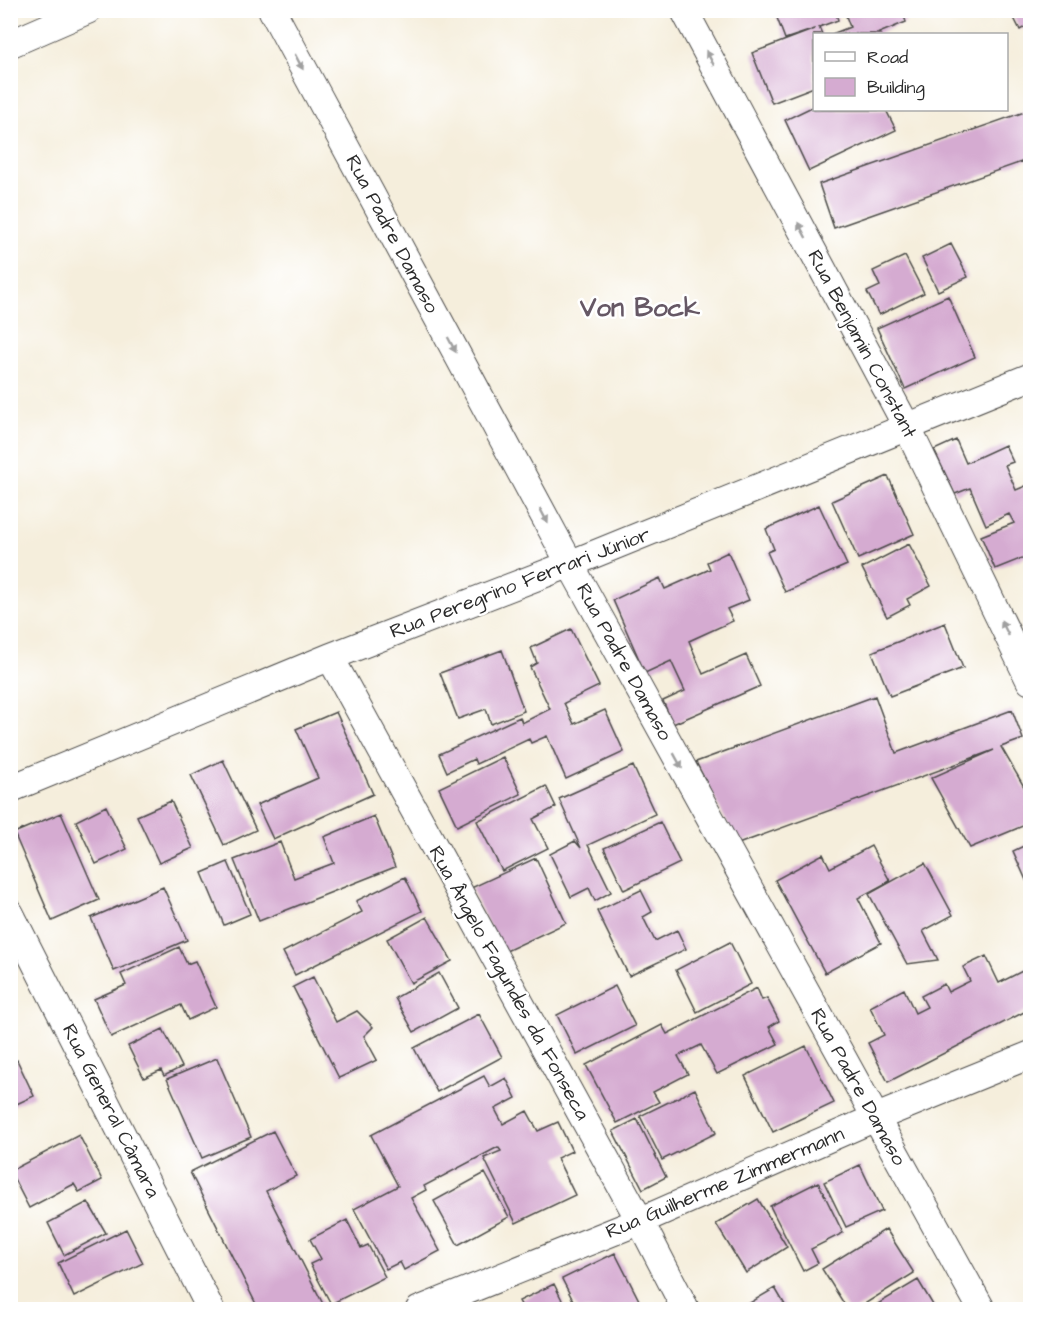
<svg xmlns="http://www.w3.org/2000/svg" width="1041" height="1320" viewBox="0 0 1041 1320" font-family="'Architects Daughter',sans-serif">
<rect width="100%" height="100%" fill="#fff"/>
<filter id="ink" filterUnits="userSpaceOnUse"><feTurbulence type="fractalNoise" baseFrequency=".0167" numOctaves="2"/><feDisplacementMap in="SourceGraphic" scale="12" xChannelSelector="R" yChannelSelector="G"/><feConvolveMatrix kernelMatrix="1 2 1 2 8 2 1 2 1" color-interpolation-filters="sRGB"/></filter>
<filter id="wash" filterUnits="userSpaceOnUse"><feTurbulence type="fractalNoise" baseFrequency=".008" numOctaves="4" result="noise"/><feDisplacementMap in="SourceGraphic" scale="24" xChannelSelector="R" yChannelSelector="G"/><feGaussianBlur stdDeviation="1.35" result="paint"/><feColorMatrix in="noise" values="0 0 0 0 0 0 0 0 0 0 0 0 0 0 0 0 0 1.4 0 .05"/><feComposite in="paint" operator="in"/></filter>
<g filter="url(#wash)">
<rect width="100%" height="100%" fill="#f5eedc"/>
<g id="blocks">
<!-- building -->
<path fill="#d5abd1" d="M 774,10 L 835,10 L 838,20 L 819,27 L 822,34 L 814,34 L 814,87 L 772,103 L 752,53 L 815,29 L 785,39 Z
M 861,10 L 902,10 L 906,22 L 879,33 L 880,34 L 832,34 L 850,27 L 846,16 Z
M 1010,10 L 1030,10 L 1030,24 L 1020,30 Z
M 814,106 L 814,110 L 886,110 L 896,130 L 809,171 L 785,120 Z
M 1030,110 L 1030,159 L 834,228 L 819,184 Z
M 951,244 L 968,277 L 938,291 L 922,258 Z
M 905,256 L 924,293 L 879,315 L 867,292 L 880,286 L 873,271 Z
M 948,296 L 975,357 L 905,389 L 877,328 Z
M 956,440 L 966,463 L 1005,445 L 1013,462 L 1005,465 L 1016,490 L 1028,485 L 1030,490 L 1030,555 L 995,569 L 981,536 L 1014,523 L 1009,514 L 986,525 L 970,488 L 955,494 L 934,450 Z
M 888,476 L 914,534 L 858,559 L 832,501 Z
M 819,505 L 847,565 L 785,592 L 767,552 L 774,549 L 766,529 Z
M 909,544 L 931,586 L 907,599 L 910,605 L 887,617 L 862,568 Z
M 728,552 L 749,600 L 727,609 L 733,621 L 689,641 L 703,674 L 746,655 L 760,686 L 673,724 L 663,701 L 685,691 L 671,661 L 645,673 L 613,600 L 660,578 L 665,589 L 710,569 L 707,562 Z
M 945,623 L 963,668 L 890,696 L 872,652 Z
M 571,629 L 599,686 L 564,703 L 574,724 L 605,710 L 624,752 L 566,779 L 547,736 L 531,743 L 529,739 L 476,764 L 474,759 L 447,772 L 439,754 L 520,717 L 522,723 L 550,709 L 530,667 L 537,663 L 531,648 Z
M 502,650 L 524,711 L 491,724 L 486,709 L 458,719 L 440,673 Z
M 875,696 L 896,753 L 1012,710 L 1023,739 L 1001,747 L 1030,797 L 1030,823 L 970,848 L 931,778 L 994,750 L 738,844 L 696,762 Z
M 336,712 L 373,794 L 273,839 L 257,805 L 318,778 L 296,729 Z
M 503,757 L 521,794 L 457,826 L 439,788 Z
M 223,760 L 256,830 L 224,845 L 191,775 Z
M 633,766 L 655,814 L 588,845 L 611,892 L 595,901 L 589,888 L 571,897 L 550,854 L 575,841 L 581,848 L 559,799 Z
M 546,786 L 556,807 L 533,819 L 548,848 L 502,871 L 477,821 Z
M 171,801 L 193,848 L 159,863 L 137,816 Z
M 106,806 L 127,849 L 96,864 L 76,821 Z
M 61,813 L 99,900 L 52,921 L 14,833 Z
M 374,816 L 395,867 L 259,921 L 234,860 L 280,842 L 294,878 L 334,863 L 324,837 Z
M 660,822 L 680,863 L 624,890 L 604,848 Z
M 1030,843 L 1030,889 L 1013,851 Z
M 871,846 L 890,881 L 858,898 L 881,943 L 825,973 L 775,880 L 823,854 L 830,868 Z
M 536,858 L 566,923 L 502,953 L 471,888 Z
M 228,862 L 250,914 L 224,925 L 202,873 Z
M 925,863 L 953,915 L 923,931 L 938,960 L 907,964 L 869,894 Z
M 405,877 L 422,911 L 295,975 L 283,952 L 362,912 L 356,901 Z
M 163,887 L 187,940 L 114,971 L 91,918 Z
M 641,890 L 652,912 L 643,917 L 655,941 L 677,930 L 686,949 L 629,976 L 597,911 Z
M 427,917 L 452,961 L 411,983 L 387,939 Z
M 730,942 L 751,984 L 697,1012 L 676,970 Z
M 179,947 L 187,964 L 195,961 L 216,1007 L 188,1020 L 181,1005 L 111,1037 L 94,999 L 126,985 L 121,974 Z
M 986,956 L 999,983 L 1030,967 L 1030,1009 L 888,1082 L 868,1043 L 884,1035 L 870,1007 L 904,989 L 915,1013 L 927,1007 L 921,996 L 944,984 L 948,992 L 970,981 L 963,967 Z
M 439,973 L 458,1008 L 414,1032 L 395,998 Z
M 313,977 L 336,1022 L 357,1011 L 373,1027 L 364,1036 L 377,1060 L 339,1078 L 293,987 Z
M 615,986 L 635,1026 L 577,1055 L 557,1015 Z
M 757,988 L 762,1000 L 767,998 L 779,1021 L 769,1027 L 778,1044 L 717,1074 L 701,1045 L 678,1056 L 688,1074 L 653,1092 L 659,1102 L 617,1123 L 586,1065 L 662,1025 L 667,1034 Z
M 479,1014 L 502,1057 L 437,1092 L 414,1048 Z
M 163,1029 L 182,1067 L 164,1076 L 161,1070 L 144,1078 L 128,1046 Z
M 806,1046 L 834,1103 L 773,1132 L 745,1076 Z
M 217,1058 L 251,1137 L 202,1158 L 167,1079 Z
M 17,1060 L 34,1096 L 10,1107 L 10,1063 Z
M 484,1076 L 490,1087 L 506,1078 L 516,1098 L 495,1109 L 503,1124 L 527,1111 L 538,1131 L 558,1122 L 572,1151 L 557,1158 L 575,1195 L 516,1223 L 484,1158 L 501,1151 L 498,1147 L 424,1186 L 426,1190 L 411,1198 L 440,1251 L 404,1270 L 400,1262 L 386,1269 L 354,1209 L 398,1186 L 371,1135 Z
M 695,1089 L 716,1133 L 662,1160 L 640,1116 Z
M 637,1119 L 666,1177 L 643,1189 L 613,1131 Z
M 273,1131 L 296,1176 L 266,1191 L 326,1310 L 259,1310 L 190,1172 Z
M 79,1135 L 102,1180 L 79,1192 L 74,1184 L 29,1208 L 10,1171 Z
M 860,1165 L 882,1211 L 846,1227 L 824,1182 Z
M 485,1173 L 509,1217 L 458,1245 L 434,1201 Z
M 818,1182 L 843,1233 L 811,1249 L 818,1263 L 803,1271 L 770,1206 Z
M 758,1199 L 787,1247 L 746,1273 L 716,1224 Z
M 88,1202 L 106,1233 L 64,1255 L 48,1223 Z
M 347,1220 L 361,1248 L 368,1245 L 385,1277 L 331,1304 L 310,1264 L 321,1259 L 310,1239 Z
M 126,1229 L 143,1263 L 74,1297 L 58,1263 Z
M 886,1229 L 914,1273 L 855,1310 L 848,1310 L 822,1269 Z
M 615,1253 L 644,1310 L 578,1310 L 562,1279 Z
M 918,1280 L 936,1310 L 879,1310 L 876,1305 Z
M 554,1284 L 567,1310 L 524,1310 L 519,1301 Z
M 775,1288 L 788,1310 L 738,1310 Z"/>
</g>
</g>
<g filter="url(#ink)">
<use href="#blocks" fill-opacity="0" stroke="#494846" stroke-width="1.5"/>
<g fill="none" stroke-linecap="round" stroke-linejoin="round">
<defs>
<path id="street" d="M 272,10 L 570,564 L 982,1310
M 684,10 L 907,427 L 1030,681
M 10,44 L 88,10
M 330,657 L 640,1221 L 686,1310
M 10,789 L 330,657 L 570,564 L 1030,377
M 10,913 L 211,1310
M 419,1310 L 640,1221 L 875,1118 L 1030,1055"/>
</defs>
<!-- street casing -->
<use href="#street" stroke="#494846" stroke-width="29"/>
<!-- street -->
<use href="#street" stroke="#fff" stroke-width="27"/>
</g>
<!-- one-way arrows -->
<defs><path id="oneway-solid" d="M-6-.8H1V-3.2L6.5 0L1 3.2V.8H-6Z" transform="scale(1.5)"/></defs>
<g fill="#a0a0a0">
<use href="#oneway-solid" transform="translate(710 58) rotate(-118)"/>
<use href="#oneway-solid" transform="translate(299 62) rotate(62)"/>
<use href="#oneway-solid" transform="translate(802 230) rotate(-118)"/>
<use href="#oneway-solid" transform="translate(452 345) rotate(62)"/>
<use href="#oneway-solid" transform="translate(544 516) rotate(62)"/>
<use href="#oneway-solid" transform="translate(1005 628) rotate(-116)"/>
<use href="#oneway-solid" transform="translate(678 761) rotate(61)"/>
</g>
</g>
<g text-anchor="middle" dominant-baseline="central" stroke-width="5" stroke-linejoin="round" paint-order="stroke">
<!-- street labels -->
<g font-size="20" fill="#2b2b2b" stroke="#fff">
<text transform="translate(392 234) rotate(62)">Rua Padre Damaso</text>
<text transform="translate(862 344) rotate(62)">Rua Benjamin Constant</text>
<text transform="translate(520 583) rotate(-21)">Rua Peregrino Ferrari Júnior</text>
<text transform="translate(624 662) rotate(61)">Rua Padre Damaso</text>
<text transform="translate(509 983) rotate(61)">Rua Ângelo Fagundes da Fonseca</text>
<text transform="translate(858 1087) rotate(61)">Rua Padre Damaso</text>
<text transform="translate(111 1111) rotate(63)">Rua General Câmara</text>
<text transform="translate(725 1183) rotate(-23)">Rua Guilherme Zimmermann</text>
</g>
<!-- district labels -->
<g font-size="26" font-weight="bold" fill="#665865" stroke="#fff">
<text x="640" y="308">Von Bock</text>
</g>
</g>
<!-- margin -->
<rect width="1041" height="1320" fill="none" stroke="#fff" stroke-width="36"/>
<!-- legend -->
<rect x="813" y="33" width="195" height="78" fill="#ffffff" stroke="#aaaaaa" stroke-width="1.5"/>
<rect x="825" y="52" width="30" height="9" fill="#ffffff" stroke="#aaaaaa" stroke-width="1.5"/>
<text x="867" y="63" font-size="18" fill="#2b2b2b">Road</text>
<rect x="825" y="78" width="30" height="18" fill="#d5abd1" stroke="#aaaaaa" stroke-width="1.5"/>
<text x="867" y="93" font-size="18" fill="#2b2b2b">Building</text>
</svg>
